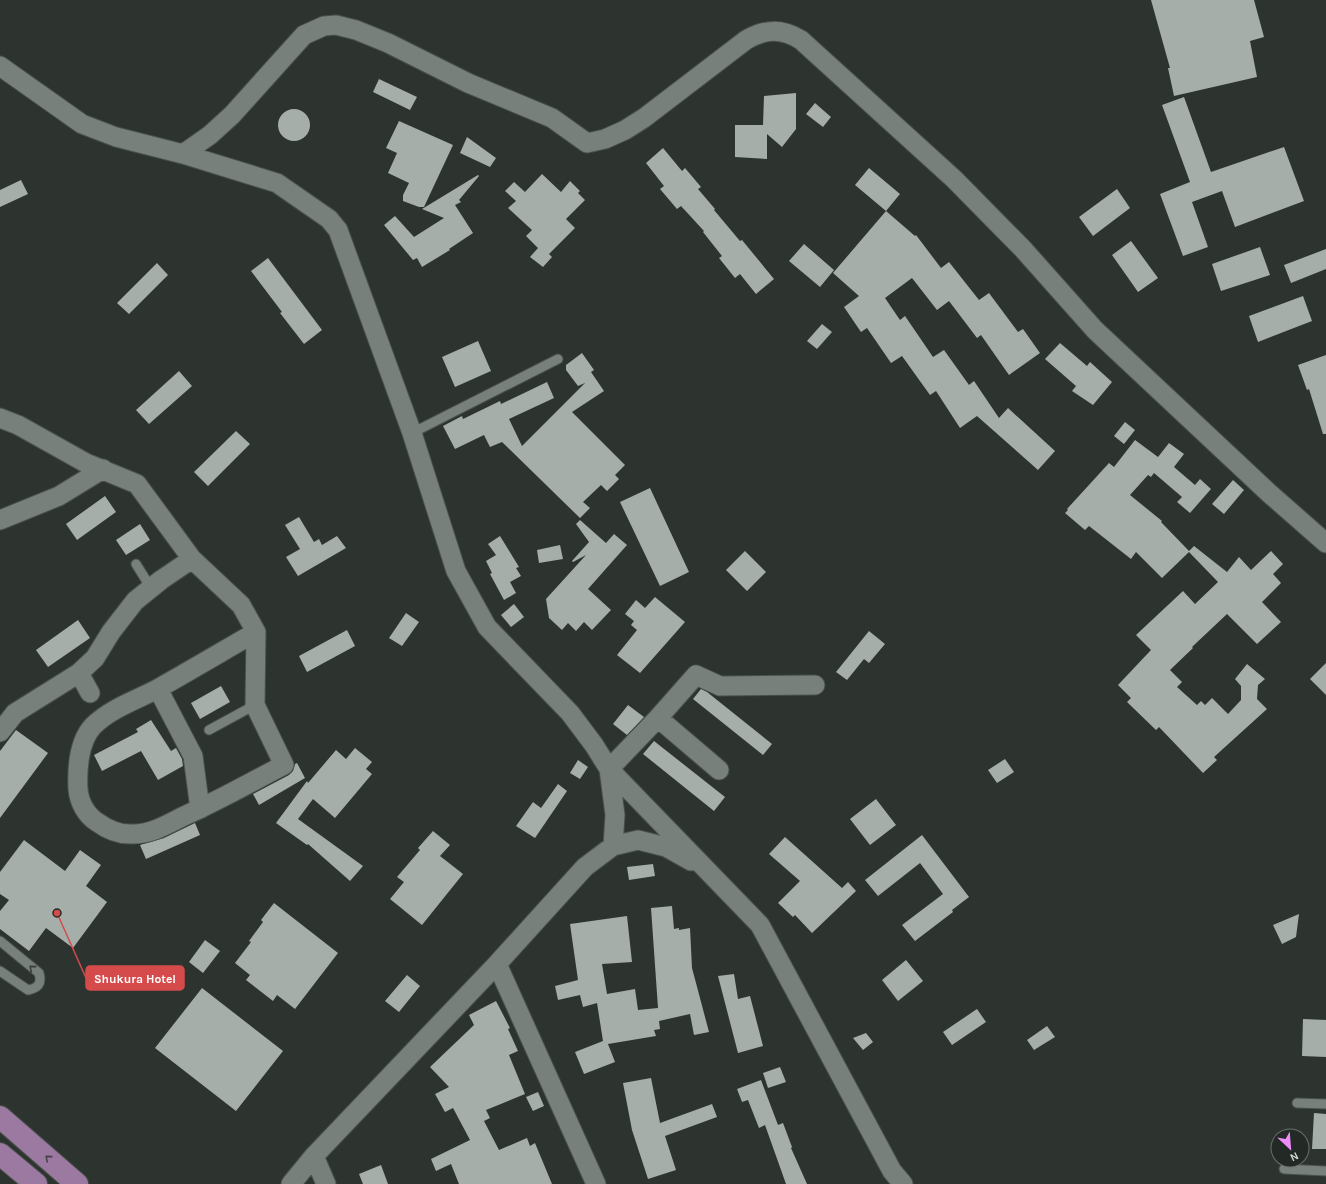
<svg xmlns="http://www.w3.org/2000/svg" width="1326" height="1184" viewBox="0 0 1326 1184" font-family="Karla,sans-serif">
<rect width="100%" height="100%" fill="#2d3430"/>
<!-- building -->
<path fill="#a5aea9" d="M 1151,0 L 1254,0 L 1264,37 L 1250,41 L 1257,77 L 1174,96 L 1168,68 L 1170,68 Z
M 379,79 L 417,97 L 410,110 L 373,92 Z
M 796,93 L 796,129 L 782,147 L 767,134 L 767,159 L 735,157 L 735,125 L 763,125 L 764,96 Z
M 1184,97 L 1211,172 L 1284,147 L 1304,201 L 1235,227 L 1222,191 L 1192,202 L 1208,247 L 1183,256 L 1160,194 L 1190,182 L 1162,105 Z
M 815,103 L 831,117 L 823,127 L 806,114 Z
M278 125a16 16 0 1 1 32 0a16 16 0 1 1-32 0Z
M 399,121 L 453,145 L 424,207 L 419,207 L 403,201 L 403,195 L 409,183 L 388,173 L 397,153 L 386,148 Z
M 467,137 L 496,158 L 490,167 L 460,153 Z
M 663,148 L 682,171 L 685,168 L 701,187 L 698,189 L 715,209 L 714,210 L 740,241 L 742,240 L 774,279 L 756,294 L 740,274 L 735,278 L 719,258 L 722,256 L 703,232 L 704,231 L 681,206 L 677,209 L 660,189 L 664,186 L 646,163 Z
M 869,168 L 900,194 L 886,211 L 855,185 Z
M 542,174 L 561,192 L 570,181 L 580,191 L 578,193 L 585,200 L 566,219 L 575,228 L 549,254 L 552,257 L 543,267 L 530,257 L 538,248 L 526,236 L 532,230 L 508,208 L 516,201 L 505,191 L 514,182 L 525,192 Z
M 478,175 L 479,176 L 459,200 L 461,202 L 455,205 L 473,233 L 449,249 L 450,250 L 422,267 L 417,258 L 413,260 L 384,225 L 395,216 L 414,237 L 444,218 L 422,209 Z
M 21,180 L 28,194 L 0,207 L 0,190 Z
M 1117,189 L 1130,208 L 1093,236 L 1079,217 Z
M 886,211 L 915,236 L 916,235 L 941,268 L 949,262 L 979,300 L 989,293 L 1018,332 L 1023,329 L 1040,353 L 1009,375 L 981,335 L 977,338 L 949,301 L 937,310 L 912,278 L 885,298 L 900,320 L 905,316 L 933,357 L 944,350 L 969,385 L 974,381 L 999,418 L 1008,408 L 1055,451 L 1038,470 L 977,416 L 960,428 L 936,391 L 930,395 L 902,356 L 891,363 L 867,328 L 861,332 L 844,307 L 859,296 L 833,273 Z
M 1131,241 L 1158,278 L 1138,292 L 1112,255 Z
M 804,244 L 834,270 L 820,287 L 789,261 Z
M 1260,247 L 1270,275 L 1221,291 L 1212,264 Z
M 1326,249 L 1326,269 L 1291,283 L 1284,265 Z
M 268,258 L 322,330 L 304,344 L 280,313 L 282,312 L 251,271 Z
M 157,263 L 168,275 L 129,314 L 117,303 Z
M 1303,296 L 1312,321 L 1258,342 L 1249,316 Z
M 822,324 L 832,332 L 817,349 L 807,341 Z
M 478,341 L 491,371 L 455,387 L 442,357 Z
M 1060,343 L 1087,366 L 1090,362 L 1112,382 L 1093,405 L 1072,391 L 1076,386 L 1045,359 Z
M 582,353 L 594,370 L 591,372 L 604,391 L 572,412 L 625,465 L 615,475 L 619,479 L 607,491 L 601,485 L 583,502 L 590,508 L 580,518 L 502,442 L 490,447 L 484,435 L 455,449 L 443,426 L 462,416 L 463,419 L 500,401 L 501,404 L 547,382 L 554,398 L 509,419 L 522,446 L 585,383 L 578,386 L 566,370 L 566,365 Z
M 1326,355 L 1326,434 L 1323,434 L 1309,389 L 1307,390 L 1298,365 Z
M 179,371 L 192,386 L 149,424 L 136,410 Z
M 1125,422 L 1135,430 L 1124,444 L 1114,436 Z
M 236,431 L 250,444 L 208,486 L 194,472 Z
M 1135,440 L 1158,457 L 1169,443 L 1184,454 L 1174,467 L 1195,485 L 1200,479 L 1211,489 L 1190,513 L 1177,502 L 1182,497 L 1154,473 L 1151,477 L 1148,475 L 1130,495 L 1162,521 L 1161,522 L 1189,551 L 1194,546 L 1227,572 L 1239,557 L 1251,570 L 1271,551 L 1283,564 L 1273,574 L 1281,583 L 1262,602 L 1281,622 L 1257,644 L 1227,614 L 1192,647 L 1193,648 L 1170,670 L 1182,682 L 1177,687 L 1197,705 L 1201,701 L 1205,705 L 1212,698 L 1228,714 L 1241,700 L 1241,686 L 1235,679 L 1247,664 L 1265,679 L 1258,685 L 1257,699 L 1267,709 L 1214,757 L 1217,760 L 1203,773 L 1159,727 L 1156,730 L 1127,702 L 1131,698 L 1118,685 L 1151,650 L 1136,635 L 1183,591 L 1195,604 L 1218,582 L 1189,552 L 1162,578 L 1136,552 L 1131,559 L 1089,526 L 1085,530 L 1065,513 L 1068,510 L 1067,509 L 1109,463 L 1114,467 Z
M 1233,480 L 1244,490 L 1224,514 L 1212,504 Z
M 650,488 L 689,572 L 660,586 L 620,502 Z
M 105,496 L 116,512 L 77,540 L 66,524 Z
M 299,517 L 314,542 L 319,539 L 322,545 L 337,536 L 346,548 L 298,576 L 286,557 L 300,549 L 285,525 Z
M 580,520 L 606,543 L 614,534 L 627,545 L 588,589 L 611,610 L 592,630 L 584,622 L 576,631 L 568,623 L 562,630 L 549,618 L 546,599 L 586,555 L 573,562 L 572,561 L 589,542 L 576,524 Z
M 140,524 L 150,540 L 126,555 L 116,540 Z
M 500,536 L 519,567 L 516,568 L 521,576 L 510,582 L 516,593 L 504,600 L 490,574 L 492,573 L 486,561 L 496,555 L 488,544 Z
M 560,545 L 563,559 L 539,563 L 537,550 Z
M 745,551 L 766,572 L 747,591 L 726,570 Z
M 655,597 L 685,622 L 640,673 L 617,655 L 637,630 L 631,625 L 634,621 L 625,614 L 636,600 L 645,608 Z
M 514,604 L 524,617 L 511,627 L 501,615 Z
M 406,613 L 419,622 L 402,646 L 389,638 Z
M 78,620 L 90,638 L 48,667 L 36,650 Z
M 347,630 L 355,646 L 307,672 L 299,656 Z
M 869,631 L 885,644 L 869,663 L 864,659 L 847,680 L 836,672 Z
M 1326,663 L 1326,695 L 1310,679 Z
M 221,686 L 230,702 L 200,719 L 191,703 Z
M 701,689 L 707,692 L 772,744 L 763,755 L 693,699 Z
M 628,705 L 644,717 L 627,735 L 613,724 Z
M 151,720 L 171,751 L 176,748 L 182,759 L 183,766 L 158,780 L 141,751 L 102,771 L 94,755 L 138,732 L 136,729 Z
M 16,730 L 48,753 L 0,818 L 0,751 Z
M 654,741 L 725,797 L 714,811 L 643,754 Z
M 355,748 L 372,762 L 366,769 L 372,774 L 335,818 L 313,799 L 298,819 L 363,866 L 350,881 L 308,844 L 307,845 L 276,823 L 307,781 L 308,783 L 336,750 L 346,759 Z
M 1005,759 L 1014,772 L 997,783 L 988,770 Z
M 578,760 L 588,767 L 580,779 L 570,773 Z
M 297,763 L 305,778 L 259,805 L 253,794 L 289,775 L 293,771 L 295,764 Z
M 558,784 L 567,791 L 535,838 L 516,826 L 533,802 L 541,808 Z
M 876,799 L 896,825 L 870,845 L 850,819 Z
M 195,823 L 200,835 L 146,859 L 140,845 L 164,838 Z
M 433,831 L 450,845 L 440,856 L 463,874 L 422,925 L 390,899 L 404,882 L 397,877 L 420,850 L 418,848 Z
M 922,835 L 969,897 L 952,910 L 953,912 L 915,941 L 902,925 L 943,894 L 920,863 L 878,896 L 865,880 Z
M 785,837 L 842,888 L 848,882 L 856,891 L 812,933 L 795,915 L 793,917 L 778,903 L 800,881 L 769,854 Z
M 24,840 L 65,871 L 80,850 L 101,865 L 86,886 L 107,902 L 73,948 L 46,928 L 29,951 L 0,929 L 0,911 L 9,900 L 0,894 L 0,872 Z
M 653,864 L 655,876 L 629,880 L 627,867 Z
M 274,903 L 338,953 L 295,1009 L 277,995 L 273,1001 L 246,980 L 250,975 L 235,963 L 251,942 L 249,941 L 263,922 L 261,920 Z
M 672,906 L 674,929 L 679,928 L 679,930 L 690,928 L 692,968 L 709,1032 L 694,1035 L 690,1014 L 659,1021 L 660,1029 L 654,1030 L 656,1036 L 608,1044 L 615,1062 L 584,1074 L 575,1052 L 603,1041 L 597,1003 L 583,1007 L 580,995 L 558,1000 L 555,986 L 578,980 L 570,924 L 627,916 L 632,962 L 602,964 L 607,994 L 635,989 L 638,1010 L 658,1008 L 651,908 Z
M 1299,914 L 1296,937 L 1282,944 L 1273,925 Z
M 205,940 L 220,951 L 203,973 L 189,962 Z
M 906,960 L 923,981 L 898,1001 L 882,980 Z
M 734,974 L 738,999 L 750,996 L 763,1046 L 738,1053 L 718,976 Z
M 407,975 L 420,986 L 399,1012 L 385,1001 Z
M 202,988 L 283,1051 L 236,1111 L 155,1048 Z
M 496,1001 L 510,1028 L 508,1029 L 518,1051 L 509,1055 L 525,1094 L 486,1110 L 490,1118 L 484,1121 L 499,1150 L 527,1138 L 530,1146 L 535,1143 L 552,1184 L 459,1184 L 451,1164 L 436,1171 L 431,1159 L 470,1140 L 453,1108 L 445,1112 L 435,1094 L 449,1087 L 430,1067 L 474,1025 L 469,1015 Z
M 977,1009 L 986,1022 L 952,1045 L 943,1032 Z
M 1303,1019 L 1326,1020 L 1326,1057 L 1302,1056 Z
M 1047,1026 L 1055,1037 L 1034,1050 L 1027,1040 Z
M 866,1033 L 873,1042 L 863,1050 L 853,1038 Z
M 780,1067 L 786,1082 L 768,1088 L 763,1073 Z
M 651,1078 L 660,1123 L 712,1104 L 717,1117 L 665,1136 L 676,1170 L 648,1179 L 632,1130 L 623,1083 Z
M 761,1080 L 778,1125 L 783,1123 L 792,1147 L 791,1148 L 807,1184 L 786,1184 L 765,1125 L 759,1128 L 748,1100 L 742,1102 L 737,1089 Z
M 538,1092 L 544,1106 L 533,1111 L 526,1097 Z
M 1314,1113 L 1326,1114 L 1326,1149 L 1312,1149 Z
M 381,1165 L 388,1184 L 363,1184 L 359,1174 Z"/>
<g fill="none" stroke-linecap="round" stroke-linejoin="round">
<defs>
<path id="service" d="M 412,433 L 558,359
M 136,564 L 151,588
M 209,730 L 255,705
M 0,941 L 39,973 C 42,984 38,988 28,990 L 0,971
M 1297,1103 L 1326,1104
M 1284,1169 L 1326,1171"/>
<path id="minor" d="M 0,66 L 82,124 L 116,137 L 183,154 L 210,135 L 232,115 L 304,35 L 324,26 L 336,25 L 356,30 L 388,43 L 468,83 L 552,118 L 587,143 L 605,139 L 625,130 L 644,118 L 746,40 C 765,29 781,28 801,40 L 954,179 L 1023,249 L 1095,330 L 1270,494 L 1326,543
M 183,154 L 277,183 L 329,219 L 338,230 L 412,433 L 456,571 L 487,627 L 570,713 L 594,745 L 609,769 L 760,925 L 892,1171 L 903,1184
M 0,418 L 18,425 L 86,463 L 137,484 L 192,559 L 241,605 L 256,632 L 255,705 L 284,765 C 251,782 218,801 184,816 C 168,824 152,834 133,834 C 119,835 108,830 97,822 C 86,815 79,802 78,789 C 77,769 79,741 93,726 C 111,708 137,700 159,688 C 191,670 223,651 256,632
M 0,520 L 59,496 L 103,469
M 79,673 L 90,693
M 158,689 L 193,756 L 200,809
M 658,718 L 719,770
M 0,732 L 15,713 L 79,673 L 95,658 L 111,632 L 135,601 L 161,580 L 192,559
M 613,846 L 615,815 L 609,769 L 658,718 L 696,675 L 720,686 L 815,685
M 497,964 L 596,1184
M 314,1156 L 326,1184
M 291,1184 L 314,1156 L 497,964 L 585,867 L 613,846 L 638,840 L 666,847 L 691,861"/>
<path id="trunk" d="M 0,1117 L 77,1184
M 0,1154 L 36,1184"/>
</defs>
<!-- service casing -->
<use href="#service" stroke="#4a514d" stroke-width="11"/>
<!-- minor casing -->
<use href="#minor" stroke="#4a514d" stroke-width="21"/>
<!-- trunk casing -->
<use href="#trunk" stroke="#4a514d" stroke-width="24"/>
<!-- service -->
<use href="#service" stroke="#77807b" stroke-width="9"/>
<!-- minor -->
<use href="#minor" stroke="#77807b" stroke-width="19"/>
<!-- trunk -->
<use href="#trunk" stroke="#9b79a0" stroke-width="22"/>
</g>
<!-- one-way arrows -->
<defs><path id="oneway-chevron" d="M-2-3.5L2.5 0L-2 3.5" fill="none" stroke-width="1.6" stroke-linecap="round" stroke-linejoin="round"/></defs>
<use stroke="#38403b" href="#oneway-chevron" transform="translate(32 968) rotate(-140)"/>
<use stroke="#47424b" href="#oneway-chevron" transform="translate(48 1158) rotate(-139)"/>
<!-- callouts -->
<path fill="none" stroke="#d54b4b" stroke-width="1.5" d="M57 913L86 978"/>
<circle fill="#d54b4b" stroke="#232a26" stroke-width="1.5" cx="57" cy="913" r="4"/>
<rect fill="#d54b4b" stroke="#d54b4b" stroke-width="1.5" x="86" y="966" width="98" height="24" rx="4"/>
<g font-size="12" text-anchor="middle" font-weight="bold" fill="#fff">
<text x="135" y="983">Shukura Hotel</text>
</g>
<!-- north arrow -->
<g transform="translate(1290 1148) rotate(154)"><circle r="19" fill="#232a26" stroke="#69706c"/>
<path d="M0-3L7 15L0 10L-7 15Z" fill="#ed8cf9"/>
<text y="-6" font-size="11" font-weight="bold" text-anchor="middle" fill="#d3d8d5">N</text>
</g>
</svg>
